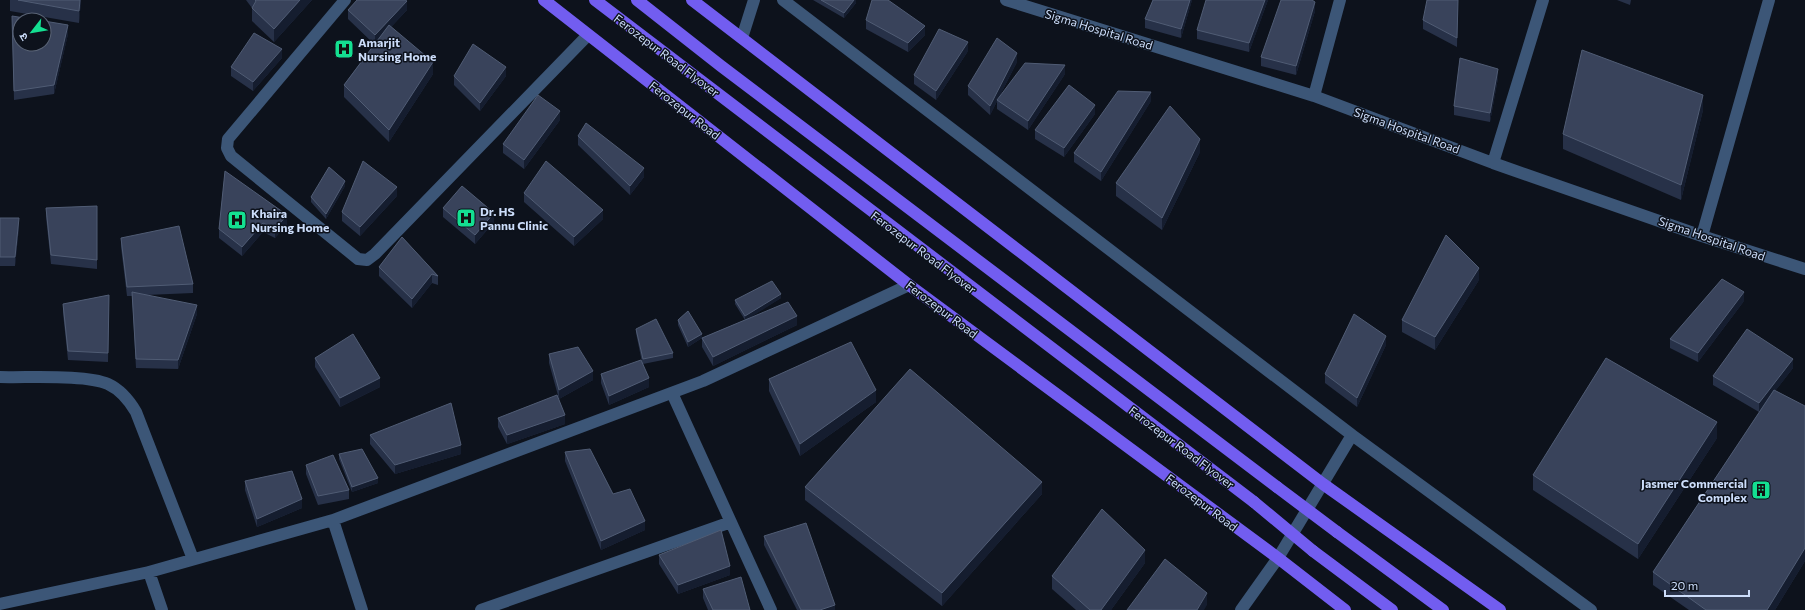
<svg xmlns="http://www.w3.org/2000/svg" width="1805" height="610" viewBox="0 0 1805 610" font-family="Commissioner,'Noto Sans Devanagari',sans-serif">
<rect width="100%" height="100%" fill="#0d121c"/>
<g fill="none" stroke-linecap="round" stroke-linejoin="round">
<!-- minor -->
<path stroke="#3c5677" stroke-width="12" d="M 345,0 L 228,139 L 227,148 L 231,156 L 358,259 L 367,260 L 375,254 L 588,35
M 783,0 L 1352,435
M 1006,0 L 1314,96 L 1493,163 L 1702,236 L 1805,269
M 742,38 L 754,0
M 1314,96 L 1340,0
M 1493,163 L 1543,0
M 1702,236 L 1769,0
M 0,377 C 26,378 86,374 108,384 C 121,390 129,400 136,412 L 193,559
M 672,393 L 771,610
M 333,520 L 362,610
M 149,572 L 162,610
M 0,604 L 149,572 L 333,520 L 703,381 L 909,285
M 481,610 L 731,522
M 1241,610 L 1278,558 L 1352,435 L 1591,610"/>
<!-- major -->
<path stroke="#725df0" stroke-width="12" d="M 544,0 L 909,285 L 1278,558 L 1345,610
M 595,0 L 1254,502
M 637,0 L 721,66 L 1277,487
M 692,0 L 1323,484 L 1500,610
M 1337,532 L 1443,610
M 1313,551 L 1392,610"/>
<!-- major-bridge -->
<path stroke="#725df0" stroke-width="12" d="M 1277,487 L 1337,532
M 1254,502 L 1313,551"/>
</g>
<!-- wall -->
<path fill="#273148" d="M 10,0 L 81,0 L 79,23 L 10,11 Z
M 246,0 L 312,0 L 274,42 L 252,21 L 252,8 Z
M 813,0 L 856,0 L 856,3 L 844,18 Z
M 1153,0 L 1192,0 L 1181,38 L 1145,28 L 1145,19 Z
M 1268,0 L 1249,52 L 1197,39 L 1197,30 Z
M 1458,0 L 1457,47 L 1423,29 L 1423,20 Z
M 1617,0 L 1631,0 L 1630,5 Z
M 348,10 L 407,10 L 391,27 L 433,74 L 389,142 L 344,97 L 344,85 L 374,44 L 348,19 Z
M 1315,11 L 1296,75 L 1261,66 L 1261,57 Z
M 866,20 L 925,35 L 908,52 L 866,29 Z
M 12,25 L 68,34 L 54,94 L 14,100 Z
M 968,51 L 936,100 L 914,84 L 914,75 Z
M 282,58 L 253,91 L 231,76 L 231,67 Z
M 1017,62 L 990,115 L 968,95 L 968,86 Z
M 1065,74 L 1028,130 L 997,109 L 997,100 Z
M 454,76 L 506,76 L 480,111 L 454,85 Z
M 1498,78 L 1490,122 L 1454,115 L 1454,106 Z
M 1151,101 L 1101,181 L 1074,162 L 1074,153 Z
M 1703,110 L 1681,200 L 1563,149 L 1563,134 Z
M 1095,114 L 1064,157 L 1035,139 L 1035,130 Z
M 560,120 L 524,169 L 503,153 L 503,144 Z
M 578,136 L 644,177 L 630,195 L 578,145 Z
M 1200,152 L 1162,230 L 1116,196 L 1116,183 Z
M 225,171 L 287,224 L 275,238 L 263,232 L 242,256 L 219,238 L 219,229 Z
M 345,186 L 326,219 L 311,202 L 311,197 Z
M 524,193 L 603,219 L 574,246 L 524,202 Z
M 397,196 L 360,236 L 342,221 L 342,212 Z
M 97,206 L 97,269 L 51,264 L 46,217 L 46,208 Z
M 443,208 L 494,222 L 475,244 L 443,217 Z
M 0,218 L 19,227 L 15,266 L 0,266 Z
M 402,237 L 438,276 L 438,285 L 432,283 L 412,308 L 379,276 L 379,267 Z
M 121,238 L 193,284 L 193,293 L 146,295 L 197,314 L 178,369 L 136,368 L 132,296 L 127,296 L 121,247 Z
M 1479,280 L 1435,350 L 1402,332 L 1402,320 Z
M 109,295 L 108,362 L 68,360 L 63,313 L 63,304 Z
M 781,298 L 745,320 L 797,325 L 713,366 L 702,347 L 702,338 L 745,320 L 735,304 L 735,300 Z
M 1744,301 L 1698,362 L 1670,348 L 1670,339 Z
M 678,320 L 702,338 L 688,347 L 678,325 Z
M 636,329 L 673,353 L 673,358 L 643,364 L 649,387 L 609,405 L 601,383 L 601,374 L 642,362 L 636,333 Z
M 1386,345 L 1357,407 L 1325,383 L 1325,374 Z
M 549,354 L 593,380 L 559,399 L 549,363 Z
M 315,358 L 380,387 L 340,407 L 315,367 Z
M 1793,368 L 1775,391 L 1805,561 L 1775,610 L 1689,610 L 1653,585 L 1653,572 L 1765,404 L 1759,412 L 1713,385 L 1713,376 Z
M 769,379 L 876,402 L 800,456 L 769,391 Z
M 498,418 L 565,424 L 507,444 L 498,427 Z
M 370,435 L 461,454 L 395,474 L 370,444 Z
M 1717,438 L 1638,559 L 1533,490 L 1533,475 Z
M 565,452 L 613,494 L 645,530 L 601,550 L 565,461 Z
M 339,454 L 378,483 L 352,492 L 339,459 Z
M 306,465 L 349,490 L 349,499 L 318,505 L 306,474 Z
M 245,481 L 302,508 L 257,527 L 245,490 Z
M 805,487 L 1042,494 L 942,606 L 805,500 Z
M 764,536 L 835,610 L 797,610 L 764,545 Z
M 659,555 L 730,575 L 678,594 L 659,564 Z
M 1145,563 L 1111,610 L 1076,610 L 1052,589 L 1052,576 Z
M 703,589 L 750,610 L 708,610 L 703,598 Z"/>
<!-- shaded-wall -->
<path fill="#151d2f" d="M 80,0 L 81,0 L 79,23 L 79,11 Z
M 300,0 L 312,0 L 274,42 L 274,29 Z
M 854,0 L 856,0 L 856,3 L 844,18 L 844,13 Z
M 1190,0 L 1192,0 L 1181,38 L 1181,29 Z
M 1265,0 L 1268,0 L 1249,52 L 1249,43 Z
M 407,1 L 407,10 L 375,44 L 375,35 Z
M 1315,2 L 1315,11 L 1296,75 L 1296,66 Z
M 68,25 L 68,34 L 54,94 L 54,85 Z
M 925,26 L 925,35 L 908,52 L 908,43 Z
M 968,42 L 968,51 L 936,100 L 936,91 Z
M 282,49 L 282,58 L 253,91 L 253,82 Z
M 1017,53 L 1017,62 L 990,115 L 990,106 Z
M 433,62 L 433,74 L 389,142 L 389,130 Z
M 1065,65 L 1065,74 L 1028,130 L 1028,121 Z
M 506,67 L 506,76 L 480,111 L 480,103 Z
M 1498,69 L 1498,78 L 1490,122 L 1490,113 Z
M 1151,92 L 1151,101 L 1101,181 L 1101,172 Z
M 1703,95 L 1703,110 L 1681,200 L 1681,185 Z
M 1095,105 L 1095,114 L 1064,157 L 1064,148 Z
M 560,111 L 560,120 L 524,169 L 524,160 Z
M 1200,139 L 1200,152 L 1162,230 L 1162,218 Z
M 644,168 L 644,177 L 630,195 L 630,186 Z
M 345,181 L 345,186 L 326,219 L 326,214 Z
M 397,187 L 397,196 L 360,236 L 360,227 Z
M 603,210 L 603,219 L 574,246 L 574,237 Z
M 494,213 L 494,222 L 475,244 L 475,235 Z
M 287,215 L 287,224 L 275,238 L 275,229 Z
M 19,218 L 19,227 L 15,266 L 15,257 Z
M 263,223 L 263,232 L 242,256 L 242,247 Z
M 1479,268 L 1479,280 L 1435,350 L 1435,337 Z
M 432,274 L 432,283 L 412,308 L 412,299 Z
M 1744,292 L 1744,301 L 1698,362 L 1698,353 Z
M 781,294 L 781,298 L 745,321 L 745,316 Z
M 197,305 L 197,314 L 178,369 L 178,360 Z
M 797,316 L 797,325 L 713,366 L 713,357 Z
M 702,334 L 702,338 L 688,347 L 688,342 Z
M 1386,336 L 1386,345 L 1357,407 L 1357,398 Z
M 1793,359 L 1793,368 L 1759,412 L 1759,403 Z
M 593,371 L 593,380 L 559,399 L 559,390 Z
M 380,378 L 380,387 L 340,407 L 340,398 Z
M 649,378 L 649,387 L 609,405 L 609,396 Z
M 876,390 L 876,402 L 800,456 L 800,444 Z
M 565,415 L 565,424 L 507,444 L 507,435 Z
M 1717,422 L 1717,438 L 1638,559 L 1638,544 Z
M 461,445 L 461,454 L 395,474 L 395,465 Z
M 378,478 L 378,483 L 352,492 L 352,487 Z
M 1042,482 L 1042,494 L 942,606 L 942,593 Z
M 302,499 L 302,508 L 257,527 L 257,519 Z
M 645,521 L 645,530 L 601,550 L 601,541 Z
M 1805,548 L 1805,561 L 1775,610 L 1767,610 Z
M 1145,550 L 1145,563 L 1111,610 L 1101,610 Z
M 730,566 L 730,575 L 678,594 L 678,585 Z
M 1207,593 L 1207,605 L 1204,610 L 1197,610 Z
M 835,605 L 835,610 L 820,610 Z"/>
<!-- building -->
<path fill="#39435b" stroke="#505c74" d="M 18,0 L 80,0 L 79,11 Z
M 255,0 L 300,0 L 274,29 L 252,8 L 256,1 Z
M 357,0 L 405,0 L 407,1 L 375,35 L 348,10 Z
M 821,0 L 854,0 L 844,13 Z
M 872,0 L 888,0 L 925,26 L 908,43 L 866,20 Z
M 1153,0 L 1190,0 L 1181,29 L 1145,19 Z
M 1206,0 L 1265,0 L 1249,43 L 1197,30 Z
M 1281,0 L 1312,0 L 1315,2 L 1296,66 L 1261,57 Z
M 1427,0 L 1458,0 L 1457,38 L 1423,20 Z
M 12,16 L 37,20 L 20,20 L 20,44 L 44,44 L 44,21 L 68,25 L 54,85 L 14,91 Z
M 389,25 L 433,62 L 389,130 L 344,85 Z
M 939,29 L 968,42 L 936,91 L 914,75 Z
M 254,33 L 282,49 L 253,82 L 231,67 Z
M 997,38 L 1017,53 L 990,106 L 968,86 Z
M 473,44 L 506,67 L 480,103 L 454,76 Z
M 1582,50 L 1703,95 L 1681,185 L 1563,134 Z
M 1460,58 L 1498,69 L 1490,113 L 1454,106 Z
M 1025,63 L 1065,65 L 1028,121 L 997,100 Z
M 1069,85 L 1095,105 L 1064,148 L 1035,130 Z
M 1118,91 L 1151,92 L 1101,172 L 1074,153 Z
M 538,95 L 560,111 L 524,160 L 503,144 Z
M 1170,106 L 1200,139 L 1162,218 L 1116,183 Z
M 586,123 L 644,168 L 630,186 L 578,136 Z
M 363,161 L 397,187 L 360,227 L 342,212 Z
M 546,161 L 603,210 L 574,237 L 524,193 Z
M 329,167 L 345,181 L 326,214 L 311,197 Z
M 225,171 L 287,215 L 275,229 L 263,223 L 242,247 L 219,229 Z
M 462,186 L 494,213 L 475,235 L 443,208 Z
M 97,206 L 97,260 L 51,255 L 46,208 Z
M 0,218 L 19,218 L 15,257 L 0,257 Z
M 179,226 L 193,284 L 127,287 L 121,238 Z
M 1446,235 L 1479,268 L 1435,337 L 1402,320 Z
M 402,237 L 438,276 L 432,274 L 412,299 L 379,267 Z
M 1722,279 L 1744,292 L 1698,353 L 1670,339 Z
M 772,281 L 781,294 L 745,316 L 735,300 Z
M 132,292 L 197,305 L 178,360 L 136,359 Z
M 109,295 L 108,353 L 68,351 L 63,304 Z
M 788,302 L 797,316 L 713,357 L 702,338 Z
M 688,311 L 702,334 L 688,342 L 678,320 Z
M 1354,314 L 1386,336 L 1357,398 L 1325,374 Z
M 656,319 L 673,353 L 643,359 L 636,329 Z
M 1747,329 L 1793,359 L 1759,403 L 1713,376 Z
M 353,334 L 380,378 L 340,398 L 315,358 Z
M 851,342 L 876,390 L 800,444 L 769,379 Z
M 578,347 L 593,371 L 559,390 L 549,354 Z
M 1606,358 L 1717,422 L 1638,544 L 1533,475 Z
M 641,360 L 649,378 L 609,396 L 601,374 Z
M 910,369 L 1042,482 L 942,593 L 805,487 Z
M 1774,390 L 1805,406 L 1805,548 L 1767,610 L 1706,610 L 1653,572 Z
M 557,395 L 565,415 L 507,435 L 498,418 Z
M 451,403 L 461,445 L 395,465 L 370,435 Z
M 362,449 L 378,478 L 352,487 L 339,454 Z
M 590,449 L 613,494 L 630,489 L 645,521 L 601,541 L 565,452 Z
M 333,455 L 349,490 L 318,496 L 306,465 Z
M 292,471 L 302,499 L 257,519 L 245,481 Z
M 1102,509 L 1145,550 L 1101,610 L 1090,610 L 1052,576 Z
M 806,523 L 835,605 L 820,610 L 801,610 L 764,536 Z
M 721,530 L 730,566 L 678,585 L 659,555 Z
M 1165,559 L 1207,593 L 1197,610 L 1127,610 Z
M 741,577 L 750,610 L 713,610 L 703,589 Z"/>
<!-- icons -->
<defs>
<symbol id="hospital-square" viewBox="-11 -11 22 22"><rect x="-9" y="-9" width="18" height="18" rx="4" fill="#14df91" stroke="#0d121c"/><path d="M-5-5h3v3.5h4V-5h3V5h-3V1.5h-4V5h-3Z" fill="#111"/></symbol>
<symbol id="building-square" viewBox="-11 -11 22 22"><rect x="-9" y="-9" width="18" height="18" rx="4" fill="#14df91" stroke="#0d121c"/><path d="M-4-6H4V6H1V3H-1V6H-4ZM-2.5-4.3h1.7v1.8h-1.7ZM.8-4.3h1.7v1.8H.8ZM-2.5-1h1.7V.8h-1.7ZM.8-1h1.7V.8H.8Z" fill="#111"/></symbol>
</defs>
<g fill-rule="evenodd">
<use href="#hospital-square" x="333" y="38" width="22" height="22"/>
<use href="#hospital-square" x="455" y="207" width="22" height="22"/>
<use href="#hospital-square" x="226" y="209" width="22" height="22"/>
<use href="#building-square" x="1750" y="479" width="22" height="22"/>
</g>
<g text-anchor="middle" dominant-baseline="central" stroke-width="3" stroke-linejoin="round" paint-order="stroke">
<!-- street labels -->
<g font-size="12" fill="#ccddfa" stroke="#0d121c">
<text transform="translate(1099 29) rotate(17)">Sigma Hospital Road</text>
<text transform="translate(667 55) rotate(37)">Ferozepur Road Flyover</text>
<text transform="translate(685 110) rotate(38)">Ferozepur Road</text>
<text transform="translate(1407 130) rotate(20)">Sigma Hospital Road</text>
<text transform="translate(1712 238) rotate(19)">Sigma Hospital Road</text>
<text transform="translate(924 252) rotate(37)">Ferozepur Road Flyover</text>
<text transform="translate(942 309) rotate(37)">Ferozepur Road</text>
<text transform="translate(1182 447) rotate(37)">Ferozepur Road Flyover</text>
<text transform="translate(1202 502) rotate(37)">Ferozepur Road</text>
</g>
<!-- poi labels -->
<g font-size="12" font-weight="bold" fill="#ccddfa" stroke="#0d121c" text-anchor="start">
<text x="358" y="42">Amarjit<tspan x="358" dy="14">Nursing Home</tspan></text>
<text x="480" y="211">Dr. HS<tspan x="480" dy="14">Pannu Clinic</tspan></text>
<text x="251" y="213">Khaira<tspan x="251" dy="14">Nursing Home</tspan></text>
<text x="1747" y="483" text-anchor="end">Jasmer Commercial<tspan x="1747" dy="14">Complex</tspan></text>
</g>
</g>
<!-- north arrow -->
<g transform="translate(32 32) rotate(239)"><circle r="19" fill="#0d121c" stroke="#596375"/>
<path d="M0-3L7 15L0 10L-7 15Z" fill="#14df91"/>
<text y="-6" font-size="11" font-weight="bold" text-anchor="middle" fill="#ccddfa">उ</text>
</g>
<!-- scale -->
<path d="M1665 590v6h84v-6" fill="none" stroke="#ccddfa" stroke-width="2"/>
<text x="1671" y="590" font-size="12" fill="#ccddfa" stroke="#0d121c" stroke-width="3" paint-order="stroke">20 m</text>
</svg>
